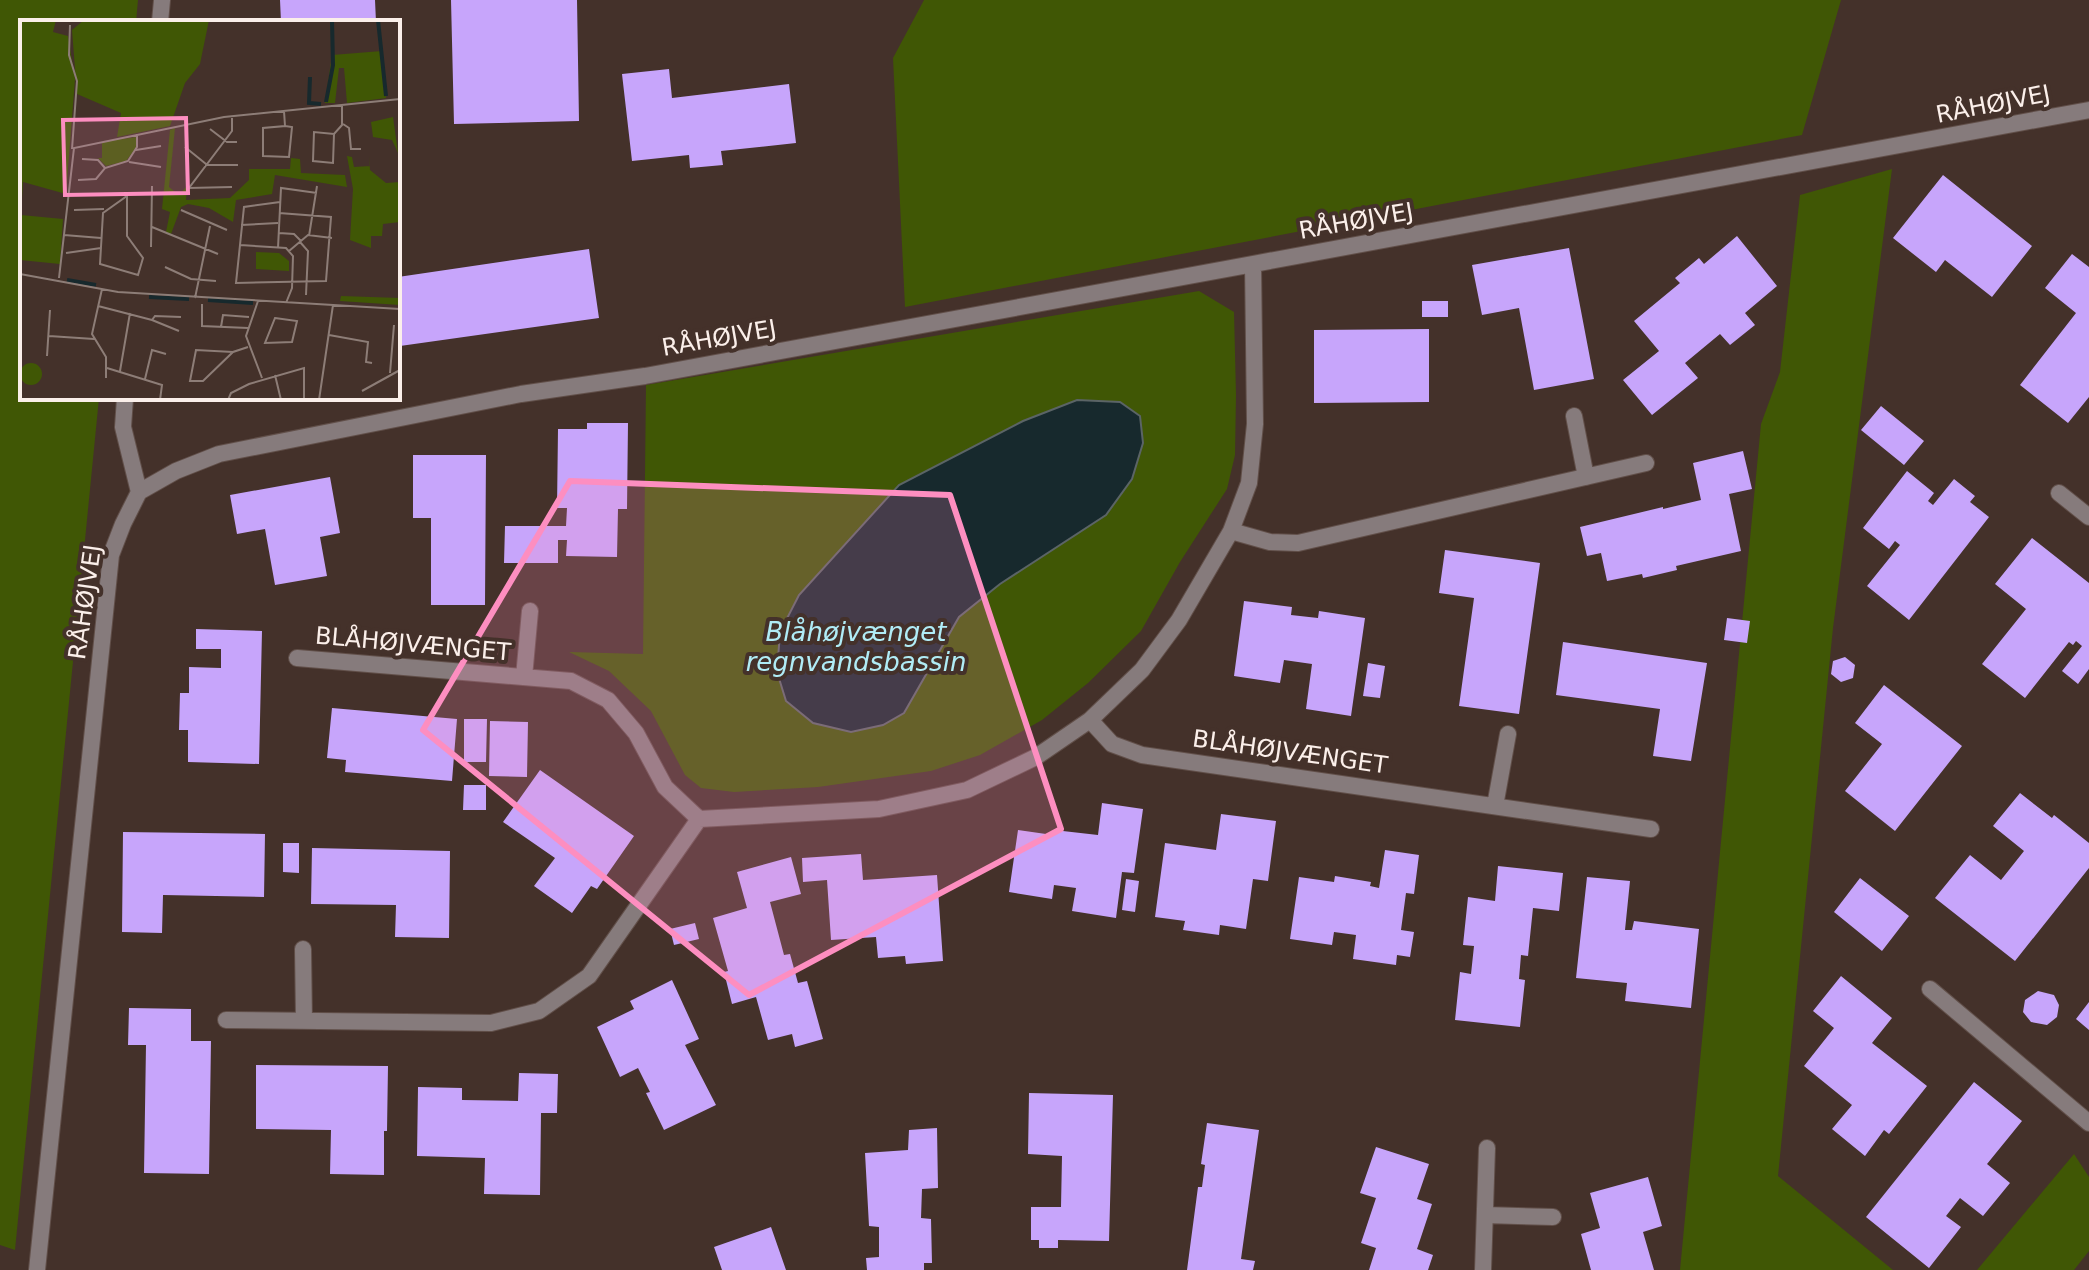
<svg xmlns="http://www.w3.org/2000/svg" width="2089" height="1270" viewBox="0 0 2089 1270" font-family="'DejaVu Sans',sans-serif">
<rect width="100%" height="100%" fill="#44312a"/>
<!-- green -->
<path fill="#405705" d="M 0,0 L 138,0 L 136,22 L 22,22 L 22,398 L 99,398 L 15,1250 L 0,1245 Z
M 924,0 L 1841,0 L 1802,135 L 905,307 L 893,58 Z
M 1892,169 L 1833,628 L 1778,1176 L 1893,1270 L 1680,1270 L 1761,424 L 1780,372 L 1800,195 Z
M 1199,291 L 1234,312 L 1236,395 L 1235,455 L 1227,489 L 1180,562 L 1141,631 L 1088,683 L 1042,720 L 980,755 L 931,771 L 818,787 L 734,792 L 701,788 L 685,775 L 651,711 L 609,671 L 569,652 L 643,654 L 646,385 Z
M 2074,1154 L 2089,1177 L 2089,1251 L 2074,1270 L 1977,1270 Z"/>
<!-- water -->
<path fill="#17292d" stroke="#5b6466" stroke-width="2" d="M 1077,400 L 1120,402 L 1140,416 L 1143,443 L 1132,479 L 1106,515 L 1000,584 L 959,617 L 904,713 L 883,725 L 851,732 L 813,723 L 786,701 L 777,672 L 780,632 L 799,595 L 899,485 L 1023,421 Z"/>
<!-- building -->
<path fill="#c7a5fb" d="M 280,0 L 375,0 L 376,22 L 281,22 Z
M 451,0 L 577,0 L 579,121 L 454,124 Z
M 669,69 L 672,98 L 789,84 L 796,143 L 721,151 L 723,165 L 690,168 L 689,155 L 632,161 L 622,74 Z
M 1943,175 L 2032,246 L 1992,297 L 1945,260 L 1936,272 L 1893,238 Z
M 1737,236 L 1777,286 L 1745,313 L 1755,325 L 1730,345 L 1720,334 L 1685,363 L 1698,378 L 1652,415 L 1623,380 L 1659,351 L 1634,321 L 1680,283 L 1675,278 L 1699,258 L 1704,264 Z
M 1569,248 L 1594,379 L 1534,390 L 1519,308 L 1482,315 L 1472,265 Z
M 589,249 L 599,318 L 400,346 L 398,329 L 398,277 Z
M 2072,254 L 2089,267 L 2089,397 L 2068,423 L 2020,385 L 2076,313 L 2045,288 Z
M 1422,301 L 1448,301 L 1448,317 L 1422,317 Z
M 1429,329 L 1429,402 L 1314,403 L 1314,330 Z
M 1881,406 L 1924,441 L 1904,465 L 1861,430 Z
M 587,423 L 628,423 L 627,509 L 618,509 L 617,557 L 566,556 L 567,540 L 558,540 L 558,563 L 504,563 L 505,526 L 566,526 L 567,508 L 557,508 L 558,429 L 587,429 Z
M 1743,451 L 1752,489 L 1729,494 L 1741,551 L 1676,566 L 1677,570 L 1643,578 L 1642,574 L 1607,581 L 1601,553 L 1587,556 L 1580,527 L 1663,507 L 1663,509 L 1701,500 L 1693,463 Z
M 413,455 L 486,455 L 485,605 L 431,605 L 431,518 L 413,518 Z
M 1907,471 L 1934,493 L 1928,501 L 1933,505 L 1954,479 L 1975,496 L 1970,502 L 1989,517 L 1909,620 L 1867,586 L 1900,545 L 1895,541 L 1889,549 L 1863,528 Z
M 330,477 L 340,533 L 320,537 L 327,576 L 275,585 L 265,529 L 237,534 L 230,495 Z
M 2032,538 L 2089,583 L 2089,669 L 2078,684 L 2062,671 L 2082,646 L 2076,641 L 2073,645 L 2069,642 L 2025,698 L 1982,664 L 2026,609 L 1995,584 Z
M 1445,550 L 1540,563 L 1519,714 L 1459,706 L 1474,598 L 1439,593 Z
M 1244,601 L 1292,607 L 1291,615 L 1318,618 L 1319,611 L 1365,618 L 1351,716 L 1306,709 L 1312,664 L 1284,660 L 1280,683 L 1234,676 Z
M 1727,618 L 1750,621 L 1747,643 L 1724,640 Z
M 196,629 L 262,631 L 259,764 L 188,762 L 188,730 L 179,730 L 180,693 L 189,693 L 189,667 L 221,668 L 221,649 L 196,649 Z
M 1563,642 L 1707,663 L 1691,761 L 1653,756 L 1660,709 L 1556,695 Z
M 1845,657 L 1855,665 L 1853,678 L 1841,682 L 1831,674 L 1833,661 Z
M 1368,663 L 1385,666 L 1380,698 L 1363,696 Z
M 1884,685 L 1962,746 L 1895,831 L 1845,791 L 1882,744 L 1855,723 Z
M 332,708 L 457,719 L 452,781 L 345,772 L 346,760 L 327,758 Z
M 464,719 L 487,719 L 486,762 L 464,762 Z
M 490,721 L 528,722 L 527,777 L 489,776 Z
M 540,770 L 634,836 L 597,889 L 591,886 L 572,913 L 534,886 L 555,858 L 503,822 Z
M 464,785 L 486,785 L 486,810 L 463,810 Z
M 2020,793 L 2052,818 L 2054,815 L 2089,843 L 2089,868 L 2015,961 L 1935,898 L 1970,855 L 2001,880 L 2024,851 L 1993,826 Z
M 1102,803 L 1143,809 L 1134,873 L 1122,872 L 1116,918 L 1072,911 L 1076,888 L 1054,885 L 1052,899 L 1009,892 L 1018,830 L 1053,835 L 1054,830 L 1098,835 Z
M 1221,814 L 1276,821 L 1268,881 L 1253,879 L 1246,929 L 1220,925 L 1219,935 L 1183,930 L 1185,921 L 1155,917 L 1165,843 L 1216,850 Z
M 123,832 L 265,834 L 264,897 L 163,895 L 162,933 L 122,932 Z
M 283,843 L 299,843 L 299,873 L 283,872 Z
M 312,848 L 450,851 L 449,938 L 395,937 L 396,905 L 311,904 Z
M 1385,850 L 1419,855 L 1414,894 L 1406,893 L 1401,930 L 1414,932 L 1410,957 L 1397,955 L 1396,965 L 1353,959 L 1356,935 L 1334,932 L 1332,945 L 1290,939 L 1299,877 L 1334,882 L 1335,876 L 1371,882 L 1370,886 L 1379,888 Z
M 861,854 L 863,880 L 937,875 L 943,961 L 906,964 L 905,956 L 878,958 L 876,937 L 831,940 L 827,880 L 803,882 L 802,858 Z
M 791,857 L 801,894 L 770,902 L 784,955 L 790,954 L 798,983 L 807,981 L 823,1039 L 795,1047 L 792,1034 L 768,1040 L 756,997 L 732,1004 L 724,972 L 728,971 L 713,918 L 747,908 L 737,872 Z
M 1498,866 L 1563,873 L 1559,911 L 1533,908 L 1528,956 L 1521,955 L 1519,979 L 1525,980 L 1520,1027 L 1455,1020 L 1460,972 L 1471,974 L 1474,946 L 1463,945 L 1468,897 L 1495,901 Z
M 1587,877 L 1630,881 L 1625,930 L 1632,930 L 1634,921 L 1699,929 L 1691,1008 L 1625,1001 L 1627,983 L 1576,978 Z
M 1860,878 L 1909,916 L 1882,951 L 1834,912 Z
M 1126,879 L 1139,881 L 1135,912 L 1122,910 Z
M 695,923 L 699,939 L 674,945 L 670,929 Z
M 1841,976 L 1892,1018 L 1872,1043 L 1927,1086 L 1889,1134 L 1884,1130 L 1865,1156 L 1832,1129 L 1852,1105 L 1804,1066 L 1834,1028 L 1813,1011 Z
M 672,980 L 699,1039 L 685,1045 L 716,1105 L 664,1130 L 646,1093 L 650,1092 L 638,1068 L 620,1077 L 597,1027 L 634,1009 L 630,1001 Z
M 2038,991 L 2054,995 L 2059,1005 L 2057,1017 L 2047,1025 L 2031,1022 L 2023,1012 L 2025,1000 Z
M 2089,1002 L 2089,1030 L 2076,1019 Z
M 129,1008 L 191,1009 L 191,1041 L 211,1041 L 209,1174 L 144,1173 L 146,1045 L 128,1045 Z
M 256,1065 L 388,1066 L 387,1131 L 384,1131 L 384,1175 L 330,1174 L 331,1130 L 256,1129 Z
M 519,1073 L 558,1074 L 557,1113 L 541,1113 L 540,1195 L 484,1194 L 485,1158 L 417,1156 L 418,1087 L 462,1088 L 462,1100 L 518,1101 Z
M 1974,1082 L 2022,1121 L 1987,1164 L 2010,1183 L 1983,1216 L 1960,1198 L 1946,1216 L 1961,1227 L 1929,1268 L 1866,1217 Z
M 1029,1093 L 1113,1095 L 1109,1241 L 1058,1240 L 1058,1248 L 1039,1248 L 1039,1240 L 1031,1240 L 1031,1207 L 1061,1207 L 1062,1156 L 1028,1154 Z
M 1207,1123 L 1259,1130 L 1241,1259 L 1255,1261 L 1253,1270 L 1187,1270 L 1198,1187 L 1202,1187 L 1205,1165 L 1201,1164 Z
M 937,1128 L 938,1188 L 922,1189 L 921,1218 L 931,1219 L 932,1263 L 924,1263 L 924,1270 L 867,1270 L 866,1258 L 879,1257 L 879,1227 L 869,1226 L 865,1153 L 908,1150 L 909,1130 Z
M 1376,1147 L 1429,1164 L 1417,1199 L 1432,1204 L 1417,1249 L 1433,1255 L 1428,1270 L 1369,1270 L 1376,1248 L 1361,1243 L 1376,1198 L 1360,1193 Z
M 1648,1177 L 1662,1226 L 1643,1232 L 1654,1270 L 1591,1270 L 1581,1234 L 1600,1228 L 1590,1193 Z
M 771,1227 L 786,1270 L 722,1270 L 714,1247 Z"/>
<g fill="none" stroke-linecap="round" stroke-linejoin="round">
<defs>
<path id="street" d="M 160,22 L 162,0
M 125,398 L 123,427 L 139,492
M 1574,416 L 1586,477
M 2059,493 L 2089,517
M 1231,531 L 1270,542 L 1298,543 L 1646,463
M 297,658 L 571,681 L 608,700 L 636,733 L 665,787 L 699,819
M 524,677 L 530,611
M 1090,720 L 1112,744 L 1142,755 L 1651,829
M 1495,806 L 1508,734
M 303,949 L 304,1021
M 1930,989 L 2089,1123
M 226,1020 L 491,1023 L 539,1011 L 589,976 L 699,819 L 879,809 L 967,790 L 1036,757 L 1090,720 L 1142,670 L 1179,620 L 1231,531 L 1249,483 L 1255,424 L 1253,264
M 1485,1215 L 1553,1217
M 37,1270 L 111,555 L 123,524 L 139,492 L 176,471 L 219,454 L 521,394 L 645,376 L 2089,110
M 1483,1270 L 1487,1148"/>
</defs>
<!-- street casing -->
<use href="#street" stroke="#614f49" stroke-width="18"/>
<!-- street -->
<use href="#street" stroke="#867b7c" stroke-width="16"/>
</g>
<!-- marked area -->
<path fill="#fd8ec0" fill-opacity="0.2" stroke="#fd8ec0" stroke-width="6" stroke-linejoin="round" d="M 570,481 L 950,495 L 1061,829 L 749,995 L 423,730 Z"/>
<g text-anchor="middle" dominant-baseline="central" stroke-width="8" stroke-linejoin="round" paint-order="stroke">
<!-- street labels -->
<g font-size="24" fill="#fbefea" stroke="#44312a">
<text transform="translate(1993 104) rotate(-11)">RÅHØJVEJ</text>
<text transform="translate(1356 221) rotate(-10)">RÅHØJVEJ</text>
<text transform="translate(719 338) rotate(-10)">RÅHØJVEJ</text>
<text transform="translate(85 602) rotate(-82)">RÅHØJVEJ</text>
<text transform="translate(413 644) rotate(5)">BLÅHØJVÆNGET</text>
<text transform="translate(1290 752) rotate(8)">BLÅHØJVÆNGET</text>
</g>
<!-- water labels -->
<g font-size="26" font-style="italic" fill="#b0ecf6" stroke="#44312a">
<text x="856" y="632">Blåhøjvænget<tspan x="856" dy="30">regnvandsbassin</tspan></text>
</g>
</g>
<!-- overview -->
<g transform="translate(20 20)">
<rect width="380" height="380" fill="#44312a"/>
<path d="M 0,0 L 36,0 L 33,12 L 48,16 L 55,59 L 46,174 L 3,162 L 1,195 L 43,199 L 40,244 L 0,240 ZM 64,0 L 189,0 L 180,44 L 165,63 L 150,106 L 97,117 L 101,93 L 57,74 L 52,10 ZM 362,31 L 366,78 L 327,83 L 324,48 L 319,48 L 315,83 L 305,83 L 312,35 ZM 373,97 L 378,133 L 372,120 L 353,117 L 351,102 ZM 155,108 L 149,167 L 159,175 L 167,166 L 166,180 L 210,178 L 229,160 L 229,149 L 270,149 L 271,138 L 280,139 L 281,153 L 325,155 L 327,167 L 255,155 L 252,174 L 216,180 L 213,202 L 189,188 L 168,184 L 161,187 L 151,214 L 146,212 L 150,192 L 142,189 L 150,110 ZM 116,117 L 116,128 L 106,141 L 86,146 L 78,138 L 82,138 L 82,122 ZM 327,136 L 332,137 L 334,147 L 350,146 L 349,136 L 350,150 L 366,163 L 380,162 L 380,202 L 363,204 L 362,216 L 351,216 L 351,228 L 330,220 L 333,169 ZM 236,232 L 259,233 L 269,241 L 269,251 L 236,249 ZM 321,276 L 380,278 L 380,285 L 320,281 ZM0 354a11 11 0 1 1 22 0a11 11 0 1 1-22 0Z" fill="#405705"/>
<path fill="none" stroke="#17292d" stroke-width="4" d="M 358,0 L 366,76M 290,57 L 289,83 L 301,84M 306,82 L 313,45 L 312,0M 47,260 L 76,265M 129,277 L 169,279M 188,280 L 233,283"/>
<path fill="none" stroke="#8d7d77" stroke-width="2" d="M 50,5 L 49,35 L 57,61 L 52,129M 264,91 L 265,106 L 243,108 L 243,136 L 269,137 L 272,107 L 265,106M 323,104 L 329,108 L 331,129 L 341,129M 190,109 L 207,122 L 217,122M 314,114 L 313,143 L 293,141 L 294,112 L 314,114 L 322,105 L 322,85M 165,127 L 186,144M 116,130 L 141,126M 62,139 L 78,140 L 85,148M 109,142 L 141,147M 185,145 L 218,145M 58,160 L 76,159 L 85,148 L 108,141 L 117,127 L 117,114M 212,167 L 169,168 L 212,111 L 212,96M 107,176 L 107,216 L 123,238 L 118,255 L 80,244 L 83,193 ZM 54,190 L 84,189M 161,190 L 207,210M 259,193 L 311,197 L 306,261 L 216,263 L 224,187 L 260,182M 221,205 L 258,203M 132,207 L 198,234M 259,213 L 274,214 L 281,221M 44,215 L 81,218M 289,216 L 297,166M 280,222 L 288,231 L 286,275M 220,225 L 266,228 L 273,236 L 272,268 L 266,283M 131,227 L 132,166M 258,228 L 261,168 L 297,173M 269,231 L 288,215 L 312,218M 46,233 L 81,228M 145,247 L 171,259 L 196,261M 0,254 L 98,272 L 380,289M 39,258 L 54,128 L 204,97 L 380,79M 82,269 L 72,314 L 86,337 L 86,358M 175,278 L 190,206M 238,281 L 226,316 L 242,358M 182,284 L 182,306 L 228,308M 78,286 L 132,300M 255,298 L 277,301 L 272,322 L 245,323 ZM 201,307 L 203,295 L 229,297M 159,311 L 132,300 L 135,296 L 161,297M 309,315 L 348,322 L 346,342 L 352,343M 29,316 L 74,319M 213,332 L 176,330 L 170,361 L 183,361 L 213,332 L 228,327M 27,336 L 30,290M 87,348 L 142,365 L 140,380M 100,351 L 110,293M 370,353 L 374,305M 255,355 L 261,380M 125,359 L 132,330 L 146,334M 342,371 L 380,350M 208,380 L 211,373 L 229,364 L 284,348 L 284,380M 299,380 L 313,285"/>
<path fill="#fd8ec0" fill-opacity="0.15" stroke="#fd8ec0" stroke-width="4" d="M 166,98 L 168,173 L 45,175 L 43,100 Z"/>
<rect width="380" height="380" fill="none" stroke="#fbefea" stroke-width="4"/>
</g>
</svg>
